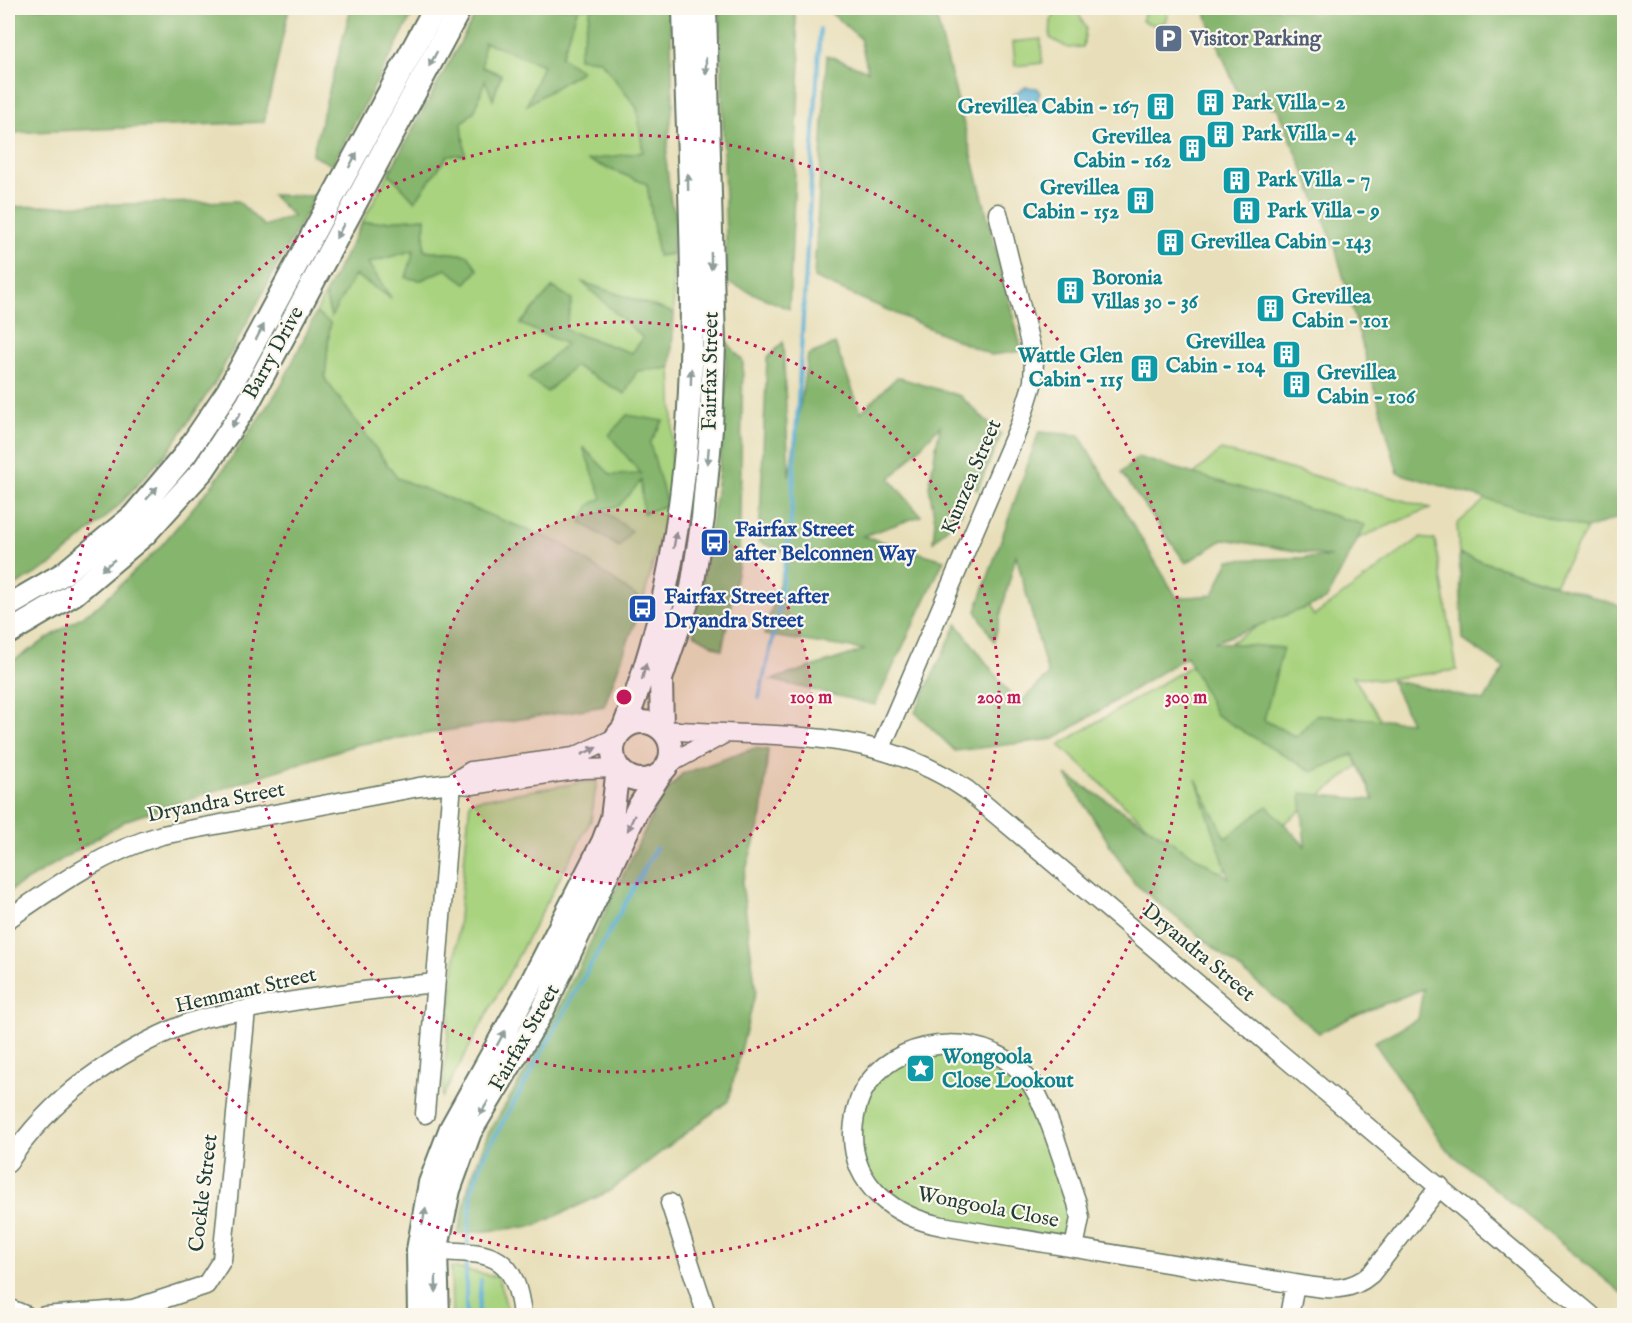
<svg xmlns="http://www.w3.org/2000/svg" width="1632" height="1323" viewBox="0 0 1632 1323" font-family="'IM FELL English',serif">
<rect width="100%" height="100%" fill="#fbf7ec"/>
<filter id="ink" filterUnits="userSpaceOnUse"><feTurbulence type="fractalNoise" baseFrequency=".0167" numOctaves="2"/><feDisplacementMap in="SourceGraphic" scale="12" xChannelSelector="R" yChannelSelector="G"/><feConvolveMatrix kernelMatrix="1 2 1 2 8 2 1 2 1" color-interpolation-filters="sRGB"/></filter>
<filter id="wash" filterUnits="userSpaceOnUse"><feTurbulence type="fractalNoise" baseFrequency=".008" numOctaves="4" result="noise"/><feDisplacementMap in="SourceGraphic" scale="24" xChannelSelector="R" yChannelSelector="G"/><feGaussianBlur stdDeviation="1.35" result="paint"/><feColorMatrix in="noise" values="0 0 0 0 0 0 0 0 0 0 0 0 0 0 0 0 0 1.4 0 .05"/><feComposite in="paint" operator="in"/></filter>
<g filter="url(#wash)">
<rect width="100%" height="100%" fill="#e8dfba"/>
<!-- green -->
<path fill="#a9d37f" stroke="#64885a" stroke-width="1.5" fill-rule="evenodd" d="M 578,8 L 591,8 L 578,58 L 600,60 L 637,108 L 643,152 L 589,161 L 647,184 L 658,256 L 672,254 L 674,313 L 584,283 L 641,336 L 646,337 L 642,370 L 671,368 L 673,423 L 670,501 L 643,601 L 562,544 L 397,478 L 325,379 L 330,323 L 316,313 L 325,294 L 331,316 L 355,275 L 383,286 L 368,263 L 415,250 L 406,277 L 421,280 L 446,269 L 466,283 L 478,270 L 468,255 L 424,250 L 425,218 L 362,223 L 389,173 L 415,201 L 448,155 L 462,123 L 475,110 L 485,79 L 493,99 L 501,74 L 482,67 L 484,41 L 543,65 L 528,104 L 582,71 L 561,57 ZM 638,417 L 667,505 L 644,513 Z
M 1059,8 L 1076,8 L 1086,28 L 1083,47 L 1068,48 L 1050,38 L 1051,20 Z
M 1146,8 L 1169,8 L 1165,22 L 1154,25 L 1142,21 Z
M 1041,39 L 1042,63 L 1015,66 L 1013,42 Z
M 1221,450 L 1430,508 L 1357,539 L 1364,525 L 1194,474 Z
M 1486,499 L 1587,529 L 1555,584 L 1459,554 L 1457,524 Z
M 1420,538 L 1435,540 L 1457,670 L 1378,680 L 1353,676 L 1393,739 L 1209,882 L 1059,745 L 1303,599 L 1314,616 Z
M 597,780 L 591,820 L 442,1098 L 470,801 Z
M 936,1046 L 1017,1068 L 1077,1203 L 1074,1248 L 942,1226 L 873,1191 L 854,1123 L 883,1068 Z
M 451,1267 L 498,1277 L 509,1315 L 452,1315 Z"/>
<!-- forest -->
<path fill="#86b56e" stroke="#527951" stroke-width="1.5" d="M 8,8 L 289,8 L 264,122 L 8,133 Z
M 351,8 L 416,8 L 332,165 L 312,155 Z
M 479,8 L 578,8 L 561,57 L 582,71 L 527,105 L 543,65 L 484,42 L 482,67 L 501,75 L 493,100 L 485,80 L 475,110 L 462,123 L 465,155 L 448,155 L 415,201 L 389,173 Z
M 591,8 L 670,8 L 673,104 L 666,160 L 671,203 L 676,213 L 672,254 L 658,256 L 647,184 L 588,160 L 643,152 L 637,108 L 600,60 L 578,58 Z
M 720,8 L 794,8 L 800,61 L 789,309 L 727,282 Z
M 825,8 L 934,8 L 1022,351 L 991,355 L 814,278 L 827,55 L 868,71 L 860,38 Z
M 1203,8 L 1624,8 L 1624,515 L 1587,529 L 1398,473 L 1335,247 L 1278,108 L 1241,101 Z
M 272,195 L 315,196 L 214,384 L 170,449 L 118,506 L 54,563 L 8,590 L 8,207 L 238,201 L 264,226 L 293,216 Z
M 425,218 L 424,250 L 468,255 L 478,270 L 466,283 L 446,269 L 421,280 L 406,278 L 414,250 L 368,263 L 391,298 L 355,275 L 331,317 L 325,294 L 362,223 Z
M 582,282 L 674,313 L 671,368 L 637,371 L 625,394 L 575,366 L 547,392 L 528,378 L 566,344 L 520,324 L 553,287 L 572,299 L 565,330 L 632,353 L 643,338 Z
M 316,313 L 330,323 L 325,379 L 397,478 L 562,544 L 643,601 L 604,706 L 355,745 L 127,820 L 8,892 L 8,664 L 98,606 L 159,548 L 214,483 L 281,386 Z
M 726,341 L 743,361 L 739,562 L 722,650 L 694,634 L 694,624 C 711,531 728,437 726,341 Z
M 783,342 L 789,476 L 808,355 L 835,344 L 861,412 L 897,377 L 960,396 L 1001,435 L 977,490 L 964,473 L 962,512 L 933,542 L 935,521 L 929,486 L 940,426 L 890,479 L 921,516 L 863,536 L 944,560 L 875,705 L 771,680 L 865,650 L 764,635 L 788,553 L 759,542 L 767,359 Z
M 627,415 L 663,421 L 650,443 L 667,505 L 643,513 L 641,481 L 619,506 L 602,509 L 631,531 L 619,547 L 581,522 L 590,505 L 602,498 L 583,447 L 611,475 L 641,474 L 609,435 Z
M 1039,432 L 1079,435 L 1177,598 L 1213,595 L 1229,560 L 1331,557 L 1224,539 L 1186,563 L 1121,473 L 1138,457 L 1365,525 L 1326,600 L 1215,642 L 1283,648 L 1264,720 L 1296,737 L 1316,715 L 1411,722 L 1391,680 L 1484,701 L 1504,668 L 1463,640 L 1459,554 L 1624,607 L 1624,1295 L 1446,1149 L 1374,1042 L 1418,1019 L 1423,989 L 1358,1014 L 1319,1033 L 1134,883 L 1066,775 L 1229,878 L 1196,779 L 1226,838 L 1267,806 L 1305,846 L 1301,793 L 1374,800 L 1353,754 L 1312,772 L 1216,715 L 1187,656 L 1054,739 L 955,751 L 915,712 L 957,624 L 1018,705 L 1048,675 L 1016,555 L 994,641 L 976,611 Z
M 755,748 L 768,750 L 762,815 L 742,883 L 756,991 L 728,1101 L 608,1192 L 534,1226 L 458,1234 L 469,1184 L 488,1134 L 538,1051 L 660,799 L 682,774 Z"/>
<!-- water -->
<path fill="#57aed3" stroke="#3b7684" stroke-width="1.5" d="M 1025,87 L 1037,88 L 1040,93 L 1033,111 L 1026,115 L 1022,114 L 1011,96 Z"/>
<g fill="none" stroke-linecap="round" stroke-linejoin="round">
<!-- stream -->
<path stroke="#57aed3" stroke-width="4" d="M 759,698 L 777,619 L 791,520 L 820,29
M 467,1249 L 472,1190 L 483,1158 L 656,848
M 466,1316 L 466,1259
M 478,1316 L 481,1280"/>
</g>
</g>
<g filter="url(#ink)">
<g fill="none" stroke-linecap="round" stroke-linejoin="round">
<defs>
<path id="minor" d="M 662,730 C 771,738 872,725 967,790 L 1592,1316
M 881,748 L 1020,424 L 1033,382 L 1034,360 L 998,213
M 667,765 L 724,734
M 452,783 L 471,771 L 574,757 L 615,738
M 8,919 C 57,885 103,852 162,835 L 419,787 L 452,783 L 472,785 L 582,769 L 618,768
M 425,1114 L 452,783
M 8,1163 C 50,1098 116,1052 188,1023 C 210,1015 236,1012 259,1007 C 318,996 376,989 435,983
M 670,1203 L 707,1316
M 1074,1248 L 1080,1218 L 1077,1203 C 1065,1170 1048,1107 1029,1081 C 993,1031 905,1033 869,1082 C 858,1096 854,1116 853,1133 C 852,1186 895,1217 942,1226 L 1295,1284 C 1324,1288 1347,1295 1371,1274 L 1440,1186
M 423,1250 C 481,1255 515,1243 522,1316
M 8,1308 L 27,1316
M 44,1316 L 133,1309 L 206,1285 L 222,1260 L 246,1010
M 1289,1316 L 1295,1284"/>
<path id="major" d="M 8,606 L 63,574 L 133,516 L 184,456 L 228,391 L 435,8
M 8,633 L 74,594 L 145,534 L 204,469 L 248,403 L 460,8
M613 751a29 29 0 1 1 58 0a29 29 0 1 1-58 0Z
M 624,727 C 716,496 690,250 684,8
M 662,729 L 661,679 L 692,588 L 703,518 L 711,429 L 714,344 L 705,8
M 419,1316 L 418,1250 L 430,1183 L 451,1128 L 524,997 L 603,842 L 612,818 L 618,768
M 438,1316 L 436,1252 L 449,1190 L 470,1132 L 542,1012 L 638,808 L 661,773"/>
</defs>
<!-- minor casing -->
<use href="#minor" stroke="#657663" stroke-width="21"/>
<!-- major casing -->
<use href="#major" stroke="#657663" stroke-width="26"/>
<!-- minor -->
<use href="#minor" stroke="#fff" stroke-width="18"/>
<!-- major -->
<use href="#major" stroke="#fff" stroke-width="22"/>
</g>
<!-- one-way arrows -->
<defs><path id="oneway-solid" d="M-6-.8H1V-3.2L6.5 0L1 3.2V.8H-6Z" transform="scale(1.5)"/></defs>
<g fill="#8f9e9a">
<use href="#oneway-solid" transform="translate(433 59) rotate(118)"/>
<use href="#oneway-solid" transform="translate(706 66) rotate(89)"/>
<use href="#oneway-solid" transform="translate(353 160) rotate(-62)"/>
<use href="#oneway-solid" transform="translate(688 182) rotate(-91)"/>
<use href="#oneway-solid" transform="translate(340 231) rotate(118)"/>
<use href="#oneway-solid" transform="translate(711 261) rotate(89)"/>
<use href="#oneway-solid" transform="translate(260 332) rotate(-62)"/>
<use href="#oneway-solid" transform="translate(691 377) rotate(-89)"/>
<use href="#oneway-solid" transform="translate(236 420) rotate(123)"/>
<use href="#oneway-solid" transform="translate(708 456) rotate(95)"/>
<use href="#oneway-solid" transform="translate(152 493) rotate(-49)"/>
<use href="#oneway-solid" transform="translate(675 540) rotate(-80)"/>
<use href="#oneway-solid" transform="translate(108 565) rotate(140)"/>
<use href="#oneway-solid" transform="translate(644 672) rotate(-75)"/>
<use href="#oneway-solid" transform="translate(589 751) rotate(-25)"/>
<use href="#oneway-solid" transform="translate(631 823) rotate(114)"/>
<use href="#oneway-solid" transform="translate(501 1038) rotate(-61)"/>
<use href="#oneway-solid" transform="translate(484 1108) rotate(121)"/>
<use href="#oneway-solid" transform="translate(424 1216) rotate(-80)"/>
<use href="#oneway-solid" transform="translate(436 1284) rotate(89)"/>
</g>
</g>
<!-- distance rings -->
<circle cx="624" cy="697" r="187" fill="#c2185b" fill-opacity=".12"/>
<g fill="none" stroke="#c2185b" stroke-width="3" stroke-dasharray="3 6">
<circle cx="624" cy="697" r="187"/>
<circle cx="624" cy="697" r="375"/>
<circle cx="624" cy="697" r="562"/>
</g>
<!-- icons -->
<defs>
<symbol id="parking-square" viewBox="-11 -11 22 22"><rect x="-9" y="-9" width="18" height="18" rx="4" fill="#5c6f8a" stroke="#fbf7ec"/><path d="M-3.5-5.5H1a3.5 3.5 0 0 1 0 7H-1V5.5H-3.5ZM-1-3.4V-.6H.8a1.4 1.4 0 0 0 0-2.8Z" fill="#fff"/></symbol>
<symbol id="building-square" viewBox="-11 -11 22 22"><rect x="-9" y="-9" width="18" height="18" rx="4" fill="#0f9aa8" stroke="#fbf7ec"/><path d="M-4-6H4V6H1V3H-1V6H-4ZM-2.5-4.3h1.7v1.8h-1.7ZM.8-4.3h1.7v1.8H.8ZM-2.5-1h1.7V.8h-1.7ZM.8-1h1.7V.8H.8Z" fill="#fff"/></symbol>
<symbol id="bus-square" viewBox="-11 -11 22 22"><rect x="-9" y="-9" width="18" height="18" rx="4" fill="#1a4fb4" stroke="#fbf7ec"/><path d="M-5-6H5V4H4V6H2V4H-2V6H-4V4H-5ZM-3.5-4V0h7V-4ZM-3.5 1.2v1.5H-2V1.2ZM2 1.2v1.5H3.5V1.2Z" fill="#fff"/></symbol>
<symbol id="sight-square" viewBox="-11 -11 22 22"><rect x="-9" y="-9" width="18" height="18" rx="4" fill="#0f9aa8" stroke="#fbf7ec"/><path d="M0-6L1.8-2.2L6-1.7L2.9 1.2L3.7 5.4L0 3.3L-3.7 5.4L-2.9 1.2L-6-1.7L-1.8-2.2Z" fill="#fff"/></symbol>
</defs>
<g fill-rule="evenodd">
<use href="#parking-square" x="1152" y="22" width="33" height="33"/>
<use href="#building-square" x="1194" y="86" width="33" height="33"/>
<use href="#building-square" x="1144" y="90" width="33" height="33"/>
<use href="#building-square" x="1204" y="118" width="33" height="33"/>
<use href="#building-square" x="1176" y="132" width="33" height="33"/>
<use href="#building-square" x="1220" y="164" width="33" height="33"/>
<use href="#building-square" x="1124" y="184" width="33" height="33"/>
<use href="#building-square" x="1230" y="194" width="33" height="33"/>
<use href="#building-square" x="1154" y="226" width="33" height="33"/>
<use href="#building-square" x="1054" y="274" width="33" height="33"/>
<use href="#building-square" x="1254" y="292" width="33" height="33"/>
<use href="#building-square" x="1270" y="338" width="33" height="33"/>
<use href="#building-square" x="1128" y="352" width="33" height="33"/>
<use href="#building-square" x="1280" y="368" width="33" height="33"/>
<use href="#bus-square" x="698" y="526" width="33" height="33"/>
<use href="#bus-square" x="626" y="592" width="33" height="33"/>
<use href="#sight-square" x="904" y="1052" width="33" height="33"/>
</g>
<g text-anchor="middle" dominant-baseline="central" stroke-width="4.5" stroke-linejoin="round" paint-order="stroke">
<!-- service labels -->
<g font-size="21" font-weight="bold" fill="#4e5e75" stroke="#fbf7ec" text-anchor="start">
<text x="1190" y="39">Visitor Parking</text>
</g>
<!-- culture labels -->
<g font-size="21" font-weight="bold" fill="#0d838f" stroke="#fbf7ec" text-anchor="start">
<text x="1232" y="103">Park Villa - 2</text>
<text x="1139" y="107" text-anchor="end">Grevillea Cabin - 167</text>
<text x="1242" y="134">Park Villa - 4</text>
<text x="1171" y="137" text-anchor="end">Grevillea<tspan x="1171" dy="24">Cabin - 162</tspan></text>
<text x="1257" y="180">Park Villa - 7</text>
<text x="1119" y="188" text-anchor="end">Grevillea<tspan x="1119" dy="24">Cabin - 152</tspan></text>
<text x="1267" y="211">Park Villa - 9</text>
<text x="1191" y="242">Grevillea Cabin - 143</text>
<text x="1092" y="278">Boronia<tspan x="1092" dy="24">Villas 30 - 36</tspan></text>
<text x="1292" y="297">Grevillea<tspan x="1292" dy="24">Cabin - 101</tspan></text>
<text x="1265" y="342" text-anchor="end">Grevillea<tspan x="1265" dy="24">Cabin - 104</tspan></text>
<text x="1123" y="356" text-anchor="end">Wattle Glen<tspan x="1123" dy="24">Cabin - 115</tspan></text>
<text x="1317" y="373">Grevillea<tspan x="1317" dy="24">Cabin - 106</tspan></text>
<text x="942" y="1057">Wongoola<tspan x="942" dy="24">Close Lookout</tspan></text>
</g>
<!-- street labels -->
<g font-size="21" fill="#1f3d34" stroke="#fbf7ec">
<text transform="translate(274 353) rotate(-61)">Barry Drive</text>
<text transform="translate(711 371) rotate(-89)">Fairfax Street</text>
<text transform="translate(972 477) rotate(-67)">Kunzea Street</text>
<text transform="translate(216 803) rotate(-11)">Dryandra Street</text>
<text transform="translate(1198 953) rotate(40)">Dryandra Street</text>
<text transform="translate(246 991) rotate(-13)">Hemmant Street</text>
<text transform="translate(525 1038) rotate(-60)">Fairfax Street</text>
<text transform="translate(204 1193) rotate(-83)">Cockle Street</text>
<text transform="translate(988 1208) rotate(11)">Wongoola Close</text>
</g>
<!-- transit labels -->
<g font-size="21" font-weight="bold" fill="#164399" stroke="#fbf7ec" text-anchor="start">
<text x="735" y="530">Fairfax Street<tspan x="735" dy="24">after Belconnen Way</tspan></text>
<text x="664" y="597">Fairfax Street after<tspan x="664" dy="24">Dryandra Street</tspan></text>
</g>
</g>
<circle cx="624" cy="697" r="9" fill="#c2185b" stroke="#fbf7ec" stroke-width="3"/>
<g font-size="18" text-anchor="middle" font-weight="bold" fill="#c2185b" stroke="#fbf7ec" stroke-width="4.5" stroke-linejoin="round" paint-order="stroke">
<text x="811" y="703">100 m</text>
<text x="999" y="703">200 m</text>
<text x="1186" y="703">300 m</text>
</g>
<!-- margin -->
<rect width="1632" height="1323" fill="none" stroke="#fbf7ec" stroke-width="30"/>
</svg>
